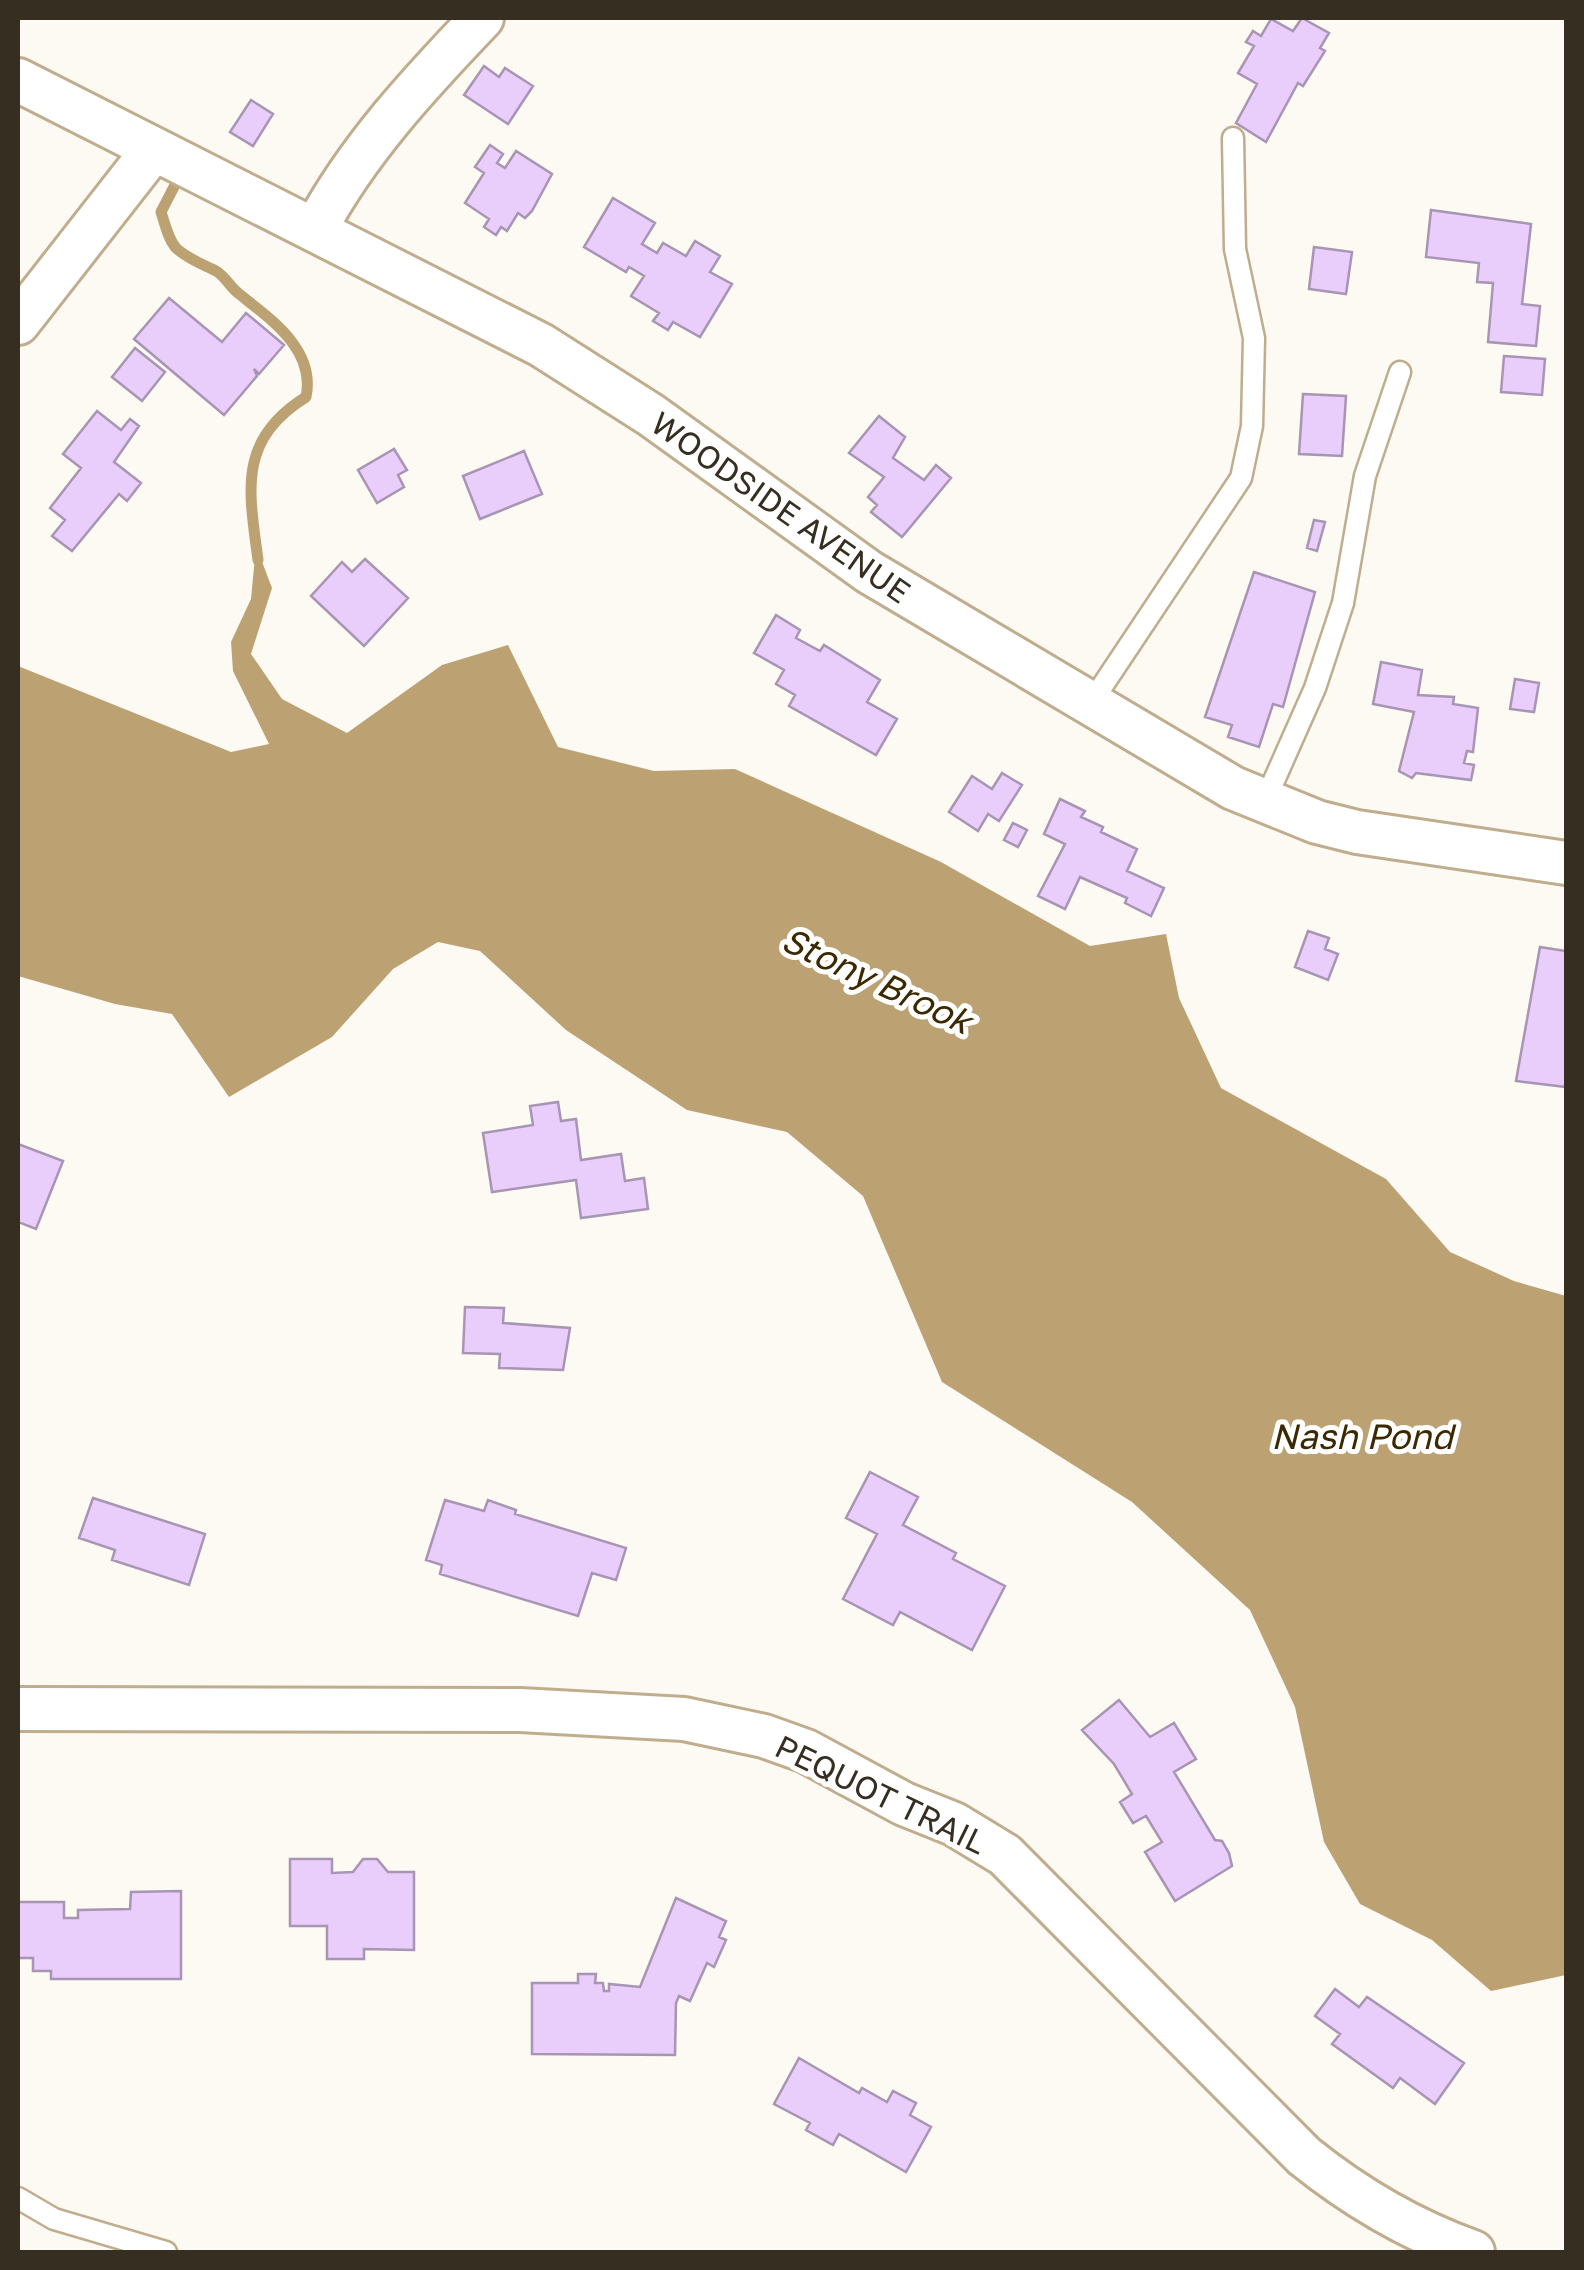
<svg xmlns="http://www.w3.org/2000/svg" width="1584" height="2270" viewBox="0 0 1584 2270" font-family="'Golos Text',sans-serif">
<rect width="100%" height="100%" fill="#fdf9f3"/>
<!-- water -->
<path fill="#bca273" d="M 256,546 L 272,588 L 251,654 L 282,699 L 347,733 L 442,665 L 508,645 L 558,747 L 654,771 L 735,769 L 941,862 L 1090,946 L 1166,934 L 1179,998 L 1221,1088 L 1386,1179 L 1450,1252 L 1514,1281 L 1566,1296 L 1566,1975 L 1491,1991 L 1432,1940 L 1360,1904 L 1324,1842 L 1295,1707 L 1250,1610 L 1132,1502 L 942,1382 L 863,1196 L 787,1132 L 687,1110 L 566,1030 L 480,951 L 438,942 L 393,969 L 332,1037 L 229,1097 L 172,1014 L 115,1004 L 18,976 L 18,666 L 231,752 L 269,744 L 233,671 L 231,642 L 251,599 Z"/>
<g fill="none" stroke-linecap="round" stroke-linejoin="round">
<!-- stream -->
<path stroke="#bca273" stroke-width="11" d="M 177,181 L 161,212 C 165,224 168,239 176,248 C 188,259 202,264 216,271 C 225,276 230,287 238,293 C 270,319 316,349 306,397 C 237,440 249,491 258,560"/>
</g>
<!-- building -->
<path fill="#e9cefc" stroke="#a795b3" stroke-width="2.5" d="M 1302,18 L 1329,33 L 1320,48 L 1325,51 L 1303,86 L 1298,83 L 1266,142 L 1236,123 L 1257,84 L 1238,73 L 1254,46 L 1246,42 L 1253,31 L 1261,36 L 1271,19 L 1293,31 Z
M 484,66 L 499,77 L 505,68 L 533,86 L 508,124 L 464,95 Z
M 251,100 L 273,114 L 253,146 L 230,132 Z
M 490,145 L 503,154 L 497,163 L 505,168 L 516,151 L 552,174 L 532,211 L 525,218 L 518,213 L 507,231 L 501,227 L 496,235 L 484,227 L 489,219 L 465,203 L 484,173 L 475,167 Z
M 613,198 L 655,223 L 642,244 L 657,253 L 663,243 L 686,256 L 695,241 L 720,256 L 710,272 L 732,284 L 700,337 L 673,322 L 668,330 L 653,321 L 659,313 L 631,296 L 644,276 L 629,267 L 626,272 L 584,247 Z
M 1431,210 L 1531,224 L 1522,304 L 1540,306 L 1536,346 L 1488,342 L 1493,283 L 1477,282 L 1479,263 L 1426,257 Z
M 1314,247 L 1352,252 L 1346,294 L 1309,289 Z
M 169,298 L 222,342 L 246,313 L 284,345 L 259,374 L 254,369 L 257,376 L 224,415 L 134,339 Z
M 135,348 L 165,372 L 142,401 L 112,377 Z
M 1504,356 L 1545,359 L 1542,395 L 1501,392 Z
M 1303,394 L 1346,396 L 1342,456 L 1299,454 Z
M 97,411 L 121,430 L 130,419 L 139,426 L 114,462 L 141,483 L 127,501 L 119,494 L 72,551 L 52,536 L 65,520 L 50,508 L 81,468 L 63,454 Z
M 879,416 L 905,437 L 893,458 L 924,480 L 936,465 L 951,478 L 902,537 L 871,512 L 877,505 L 868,497 L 884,477 L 849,453 Z
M 394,449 L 407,470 L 398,475 L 404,487 L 377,503 L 358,470 Z
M 524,451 L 542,494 L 480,519 L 463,476 Z
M 1314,520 L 1325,522 L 1317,551 L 1307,548 Z
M 365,559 L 408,598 L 364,646 L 311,596 L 342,562 L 352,572 Z
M 1254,572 L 1315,592 L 1283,707 L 1273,704 L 1259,747 L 1228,737 L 1232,725 L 1205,717 Z
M 776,615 L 800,630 L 796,638 L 820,651 L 824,645 L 880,680 L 867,702 L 897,719 L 876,755 L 789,706 L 795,695 L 776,684 L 784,670 L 754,653 Z
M 1381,662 L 1422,670 L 1418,695 L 1454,697 L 1453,704 L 1478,708 L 1473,752 L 1467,751 L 1464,763 L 1474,765 L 1471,780 L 1416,773 L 1412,778 L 1399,771 L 1414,712 L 1373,704 Z
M 1515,679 L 1539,683 L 1534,712 L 1510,709 Z
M 1002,773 L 1022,785 L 999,821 L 988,814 L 978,831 L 949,812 L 972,776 L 992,789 Z
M 1060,799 L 1085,811 L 1081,817 L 1103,827 L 1101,832 L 1137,849 L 1127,871 L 1164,888 L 1151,916 L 1125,903 L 1127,898 L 1080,877 L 1065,909 L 1038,896 L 1065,844 L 1044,834 Z
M 1013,823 L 1027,830 L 1018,847 L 1004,840 Z
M 1308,931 L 1329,938 L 1325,949 L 1338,954 L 1328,980 L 1295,967 Z
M 1540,947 L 1566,951 L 1566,1087 L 1516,1081 Z
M 558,1102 L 561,1121 L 576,1119 L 581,1160 L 621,1154 L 625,1181 L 644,1178 L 648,1209 L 581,1218 L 576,1180 L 492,1192 L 483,1133 L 533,1125 L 530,1106 Z
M 18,1144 L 63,1161 L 36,1229 L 18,1222 Z
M 465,1307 L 504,1308 L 503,1323 L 570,1328 L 563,1370 L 499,1368 L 500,1354 L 463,1353 Z
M 870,1472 L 918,1497 L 903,1525 L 956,1553 L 953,1559 L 1005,1586 L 972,1650 L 900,1612 L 893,1625 L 843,1599 L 877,1534 L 846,1518 Z
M 93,1498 L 205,1534 L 189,1585 L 112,1560 L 115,1550 L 79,1538 Z
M 445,1500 L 484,1511 L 488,1500 L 516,1510 L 515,1514 L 626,1548 L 616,1580 L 592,1573 L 578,1616 L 440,1574 L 442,1565 L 426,1560 Z
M 1119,1700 L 1150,1737 L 1174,1723 L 1196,1759 L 1174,1772 L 1215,1840 L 1222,1841 L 1229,1853 L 1232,1866 L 1175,1901 L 1145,1852 L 1162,1842 L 1146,1816 L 1133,1823 L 1120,1802 L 1132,1794 L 1114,1764 L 1082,1730 Z
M 290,1859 L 332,1859 L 332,1873 L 353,1872 L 363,1859 L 377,1859 L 388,1872 L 414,1872 L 414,1950 L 364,1949 L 364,1959 L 327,1959 L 327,1926 L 290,1926 Z
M 181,1891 L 181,1979 L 51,1979 L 51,1971 L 33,1971 L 33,1958 L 18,1958 L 18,1902 L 64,1902 L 64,1918 L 78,1918 L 78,1910 L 130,1909 L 131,1892 Z
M 676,1898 L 726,1921 L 719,1937 L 726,1940 L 714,1967 L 707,1963 L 690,2001 L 679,1996 L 676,2003 L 675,2055 L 532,2054 L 532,1983 L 578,1983 L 578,1974 L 596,1974 L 595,1983 L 603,1983 L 604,1991 L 609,1991 L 609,1984 L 640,1987 Z
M 1335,1989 L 1359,2007 L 1367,1997 L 1464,2063 L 1435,2104 L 1400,2078 L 1393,2088 L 1332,2044 L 1340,2034 L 1315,2016 Z
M 799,2058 L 859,2093 L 862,2088 L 887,2102 L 893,2091 L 916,2103 L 910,2115 L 931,2127 L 906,2172 L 839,2134 L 833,2145 L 806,2130 L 810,2123 L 774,2104 Z"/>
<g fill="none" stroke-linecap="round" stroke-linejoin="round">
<defs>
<path id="lane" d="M 1089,706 L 1241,478 L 1252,426 L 1254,338 L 1235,249 L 1233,138
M 1264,803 L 1315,688 L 1343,603 L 1365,476 L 1400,372
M 18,2198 L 54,2219 L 166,2252"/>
<path id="street" d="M 18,80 L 541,345 L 651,415 L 869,572 L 1233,788 L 1317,822 L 1357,832 L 1566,863
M 316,228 C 359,148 420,83 482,18
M 18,323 L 154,149
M 18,1709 L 520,1710 L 684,1719 L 764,1736 L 806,1751 L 904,1804 L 954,1824 L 1005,1855 L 1304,2156 C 1355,2197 1411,2230 1473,2252"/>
</defs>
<!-- lane casing -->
<use href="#lane" stroke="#bfad8d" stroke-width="25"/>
<!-- street casing -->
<use href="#street" stroke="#bfad8d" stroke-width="48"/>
<!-- lane -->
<use href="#lane" stroke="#fff" stroke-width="20"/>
<!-- street -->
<use href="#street" stroke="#fff" stroke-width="42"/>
</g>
<g text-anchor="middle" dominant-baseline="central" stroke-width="10" stroke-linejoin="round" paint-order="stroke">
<!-- street labels -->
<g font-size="32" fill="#352e21" stroke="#fff">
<text transform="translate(781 507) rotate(35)">WOODSIDE AVENUE</text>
<text transform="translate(881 1794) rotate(26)">PEQUOT TRAIL</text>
</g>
<!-- water labels -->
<g font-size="35" font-style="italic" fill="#3b2901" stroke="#fff">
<text transform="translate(877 980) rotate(25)">Stony Brook</text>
<text x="1362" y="1436">Nash Pond</text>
</g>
</g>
<!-- border -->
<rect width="1584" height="2270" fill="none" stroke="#352e21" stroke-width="40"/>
</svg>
